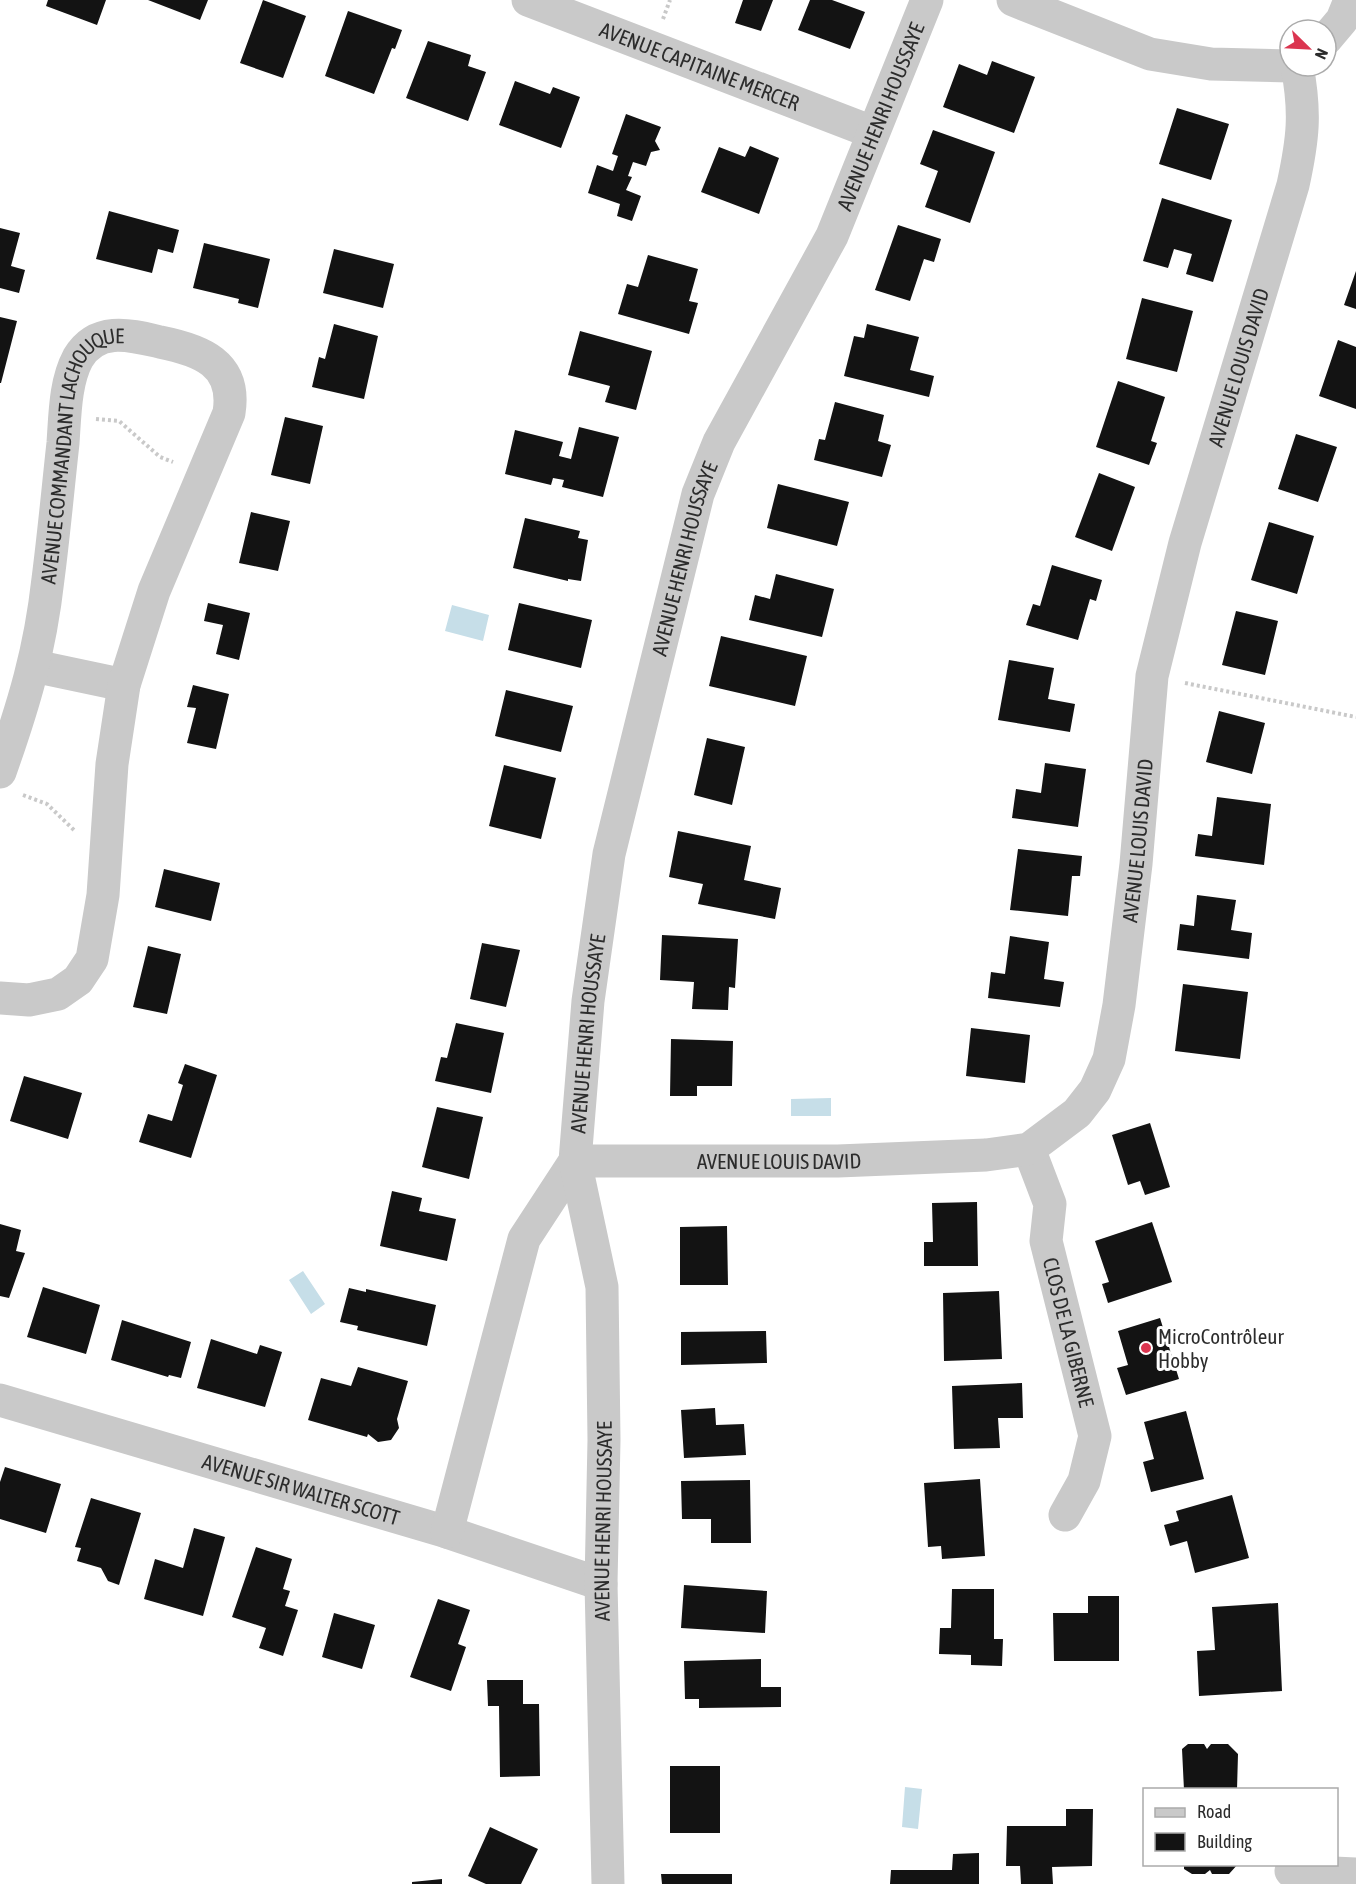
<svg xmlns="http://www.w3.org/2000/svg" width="1356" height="1884" viewBox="0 0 1356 1884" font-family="'Asap Condensed',sans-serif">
<rect width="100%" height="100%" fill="#fff"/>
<!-- water -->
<path fill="#c6dee8" d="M 452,605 L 489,615 L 483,641 L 445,631 Z
M 831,1098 L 831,1116 L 791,1116 L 791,1099 Z
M 303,1271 L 325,1304 L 311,1314 L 289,1280 Z
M 905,1787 L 922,1789 L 918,1829 L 902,1827 Z"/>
<!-- building -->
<path fill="#131313" d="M 48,0 L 106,0 L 97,25 L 46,6 Z
M 148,0 L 208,0 L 200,20 Z
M 263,0 L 306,16 L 283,78 L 240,63 Z
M 743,0 L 773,0 L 761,31 L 735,23 Z
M 810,0 L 832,0 L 865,12 L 850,49 L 798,30 Z
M 348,11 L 402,30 L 395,49 L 392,48 L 374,94 L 325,76 Z
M 428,41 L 471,55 L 468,66 L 486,72 L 468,121 L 406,98 Z
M 992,61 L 1035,77 L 1014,133 L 943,107 L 959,64 L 987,75 Z
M 515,81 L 550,94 L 553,87 L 580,97 L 561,148 L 499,125 Z
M 1177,108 L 1229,124 L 1211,180 L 1159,164 Z
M 626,114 L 661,127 L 655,141 L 660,150 L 651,152 L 646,166 L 633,162 L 628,176 L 632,177 L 626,190 L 641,196 L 632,221 L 617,216 L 620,204 L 588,193 L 597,165 L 613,171 L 618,156 L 612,154 Z
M 933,130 L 995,152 L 970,223 L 925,207 L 938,171 L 920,164 Z
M 750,146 L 779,158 L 759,214 L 701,192 L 719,147 L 745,157 Z
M 1162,198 L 1232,220 L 1213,282 L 1186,274 L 1192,254 L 1174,249 L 1168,268 L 1143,261 Z
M 109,211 L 179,230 L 173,253 L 158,249 L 152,273 L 96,259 Z
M 898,225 L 941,239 L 934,262 L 924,259 L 910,301 L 875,290 Z
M 0,228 L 20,233 L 11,266 L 25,270 L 19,293 L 0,288 Z
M 204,243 L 270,259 L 258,308 L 238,303 L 239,299 L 193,288 Z
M 334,249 L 394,264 L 383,308 L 323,293 Z
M 648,255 L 698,269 L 689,301 L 698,303 L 689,334 L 618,314 L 627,284 L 638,287 Z
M 1356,271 L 1356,309 L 1344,305 Z
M 1142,298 L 1193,311 L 1177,372 L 1126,359 Z
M 0,317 L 17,321 L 1,383 L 0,383 Z
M 334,324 L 378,336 L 364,399 L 312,387 L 319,357 L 325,359 Z
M 867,324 L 919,337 L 910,370 L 934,376 L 929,397 L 844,376 L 854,336 L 864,338 Z
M 580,331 L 652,351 L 636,410 L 605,402 L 610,386 L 568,375 Z
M 1338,340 L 1356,347 L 1356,409 L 1319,396 Z
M 1118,381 L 1165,397 L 1151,441 L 1157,443 L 1149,465 L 1096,447 Z
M 835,402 L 884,415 L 878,441 L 891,445 L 882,477 L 814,460 L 819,439 L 825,440 Z
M 285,417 L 323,426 L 310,484 L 271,475 Z
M 579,427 L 619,437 L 603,497 L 562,487 L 564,480 L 553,478 L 551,485 L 505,474 L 515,430 L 563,442 L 559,456 L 571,459 Z
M 1296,434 L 1337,447 L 1318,502 L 1278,489 Z
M 1099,473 L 1135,487 L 1112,551 L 1075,537 Z
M 778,484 L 849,502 L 837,546 L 767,528 Z
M 251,512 L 290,521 L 278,571 L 239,563 Z
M 525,518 L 580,531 L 578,538 L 588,540 L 581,581 L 568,579 L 568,581 L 513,568 Z
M 1269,522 L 1314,536 L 1297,594 L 1251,580 Z
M 1052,565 L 1102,580 L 1096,601 L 1090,599 L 1078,640 L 1026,625 L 1033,604 L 1040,606 Z
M 776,574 L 834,589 L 822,637 L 749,620 L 755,595 L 770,599 Z
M 208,603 L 250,613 L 239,660 L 216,654 L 223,625 L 204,621 Z
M 519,603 L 592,620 L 581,668 L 508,650 Z
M 1236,611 L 1278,621 L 1265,675 L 1222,665 Z
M 721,636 L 807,656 L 795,706 L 709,686 Z
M 1009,660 L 1054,668 L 1048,699 L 1075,704 L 1070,732 L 998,720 Z
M 193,685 L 229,694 L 216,749 L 187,743 L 196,708 L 187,707 Z
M 506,690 L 573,706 L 561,752 L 495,736 Z
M 1219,711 L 1265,723 L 1252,774 L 1206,762 Z
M 707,738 L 745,747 L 732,805 L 694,795 Z
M 1045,763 L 1086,769 L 1078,827 L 1012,818 L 1016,789 L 1041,793 Z
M 504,765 L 556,778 L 541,839 L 489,826 Z
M 1217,797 L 1271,804 L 1264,865 L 1195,856 L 1198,834 L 1212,836 Z
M 678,831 L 751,846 L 744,880 L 781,888 L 775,919 L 698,904 L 703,884 L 669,877 Z
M 1018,849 L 1082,856 L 1080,876 L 1072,876 L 1068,916 L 1010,910 Z
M 164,869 L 220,883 L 211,921 L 155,907 Z
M 1197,895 L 1236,900 L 1231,930 L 1252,933 L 1249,959 L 1177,950 L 1180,924 L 1194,926 Z
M 662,935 L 738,939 L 735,988 L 729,987 L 728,1010 L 692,1009 L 694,982 L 660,980 Z
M 1010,936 L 1049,942 L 1044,979 L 1064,982 L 1060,1007 L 988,998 L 991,972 L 1005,974 Z
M 482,943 L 520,950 L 506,1007 L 470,999 Z
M 148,946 L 181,954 L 167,1014 L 133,1007 Z
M 1183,984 L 1248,992 L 1240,1059 L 1175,1051 Z
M 456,1023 L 504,1033 L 491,1093 L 435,1081 L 441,1057 L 447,1058 Z
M 971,1028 L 1030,1035 L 1025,1083 L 966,1076 Z
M 671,1039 L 733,1041 L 732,1086 L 697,1086 L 697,1096 L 670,1096 Z
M 185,1064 L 217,1075 L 191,1158 L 139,1142 L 148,1114 L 172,1121 L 183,1085 L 178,1083 Z
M 24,1076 L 82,1093 L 68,1139 L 10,1121 Z
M 437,1107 L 483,1117 L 469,1179 L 422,1167 Z
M 1150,1123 L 1170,1187 L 1145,1195 L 1140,1181 L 1128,1185 L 1112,1135 Z
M 392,1191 L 422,1198 L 419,1211 L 456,1219 L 447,1261 L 380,1246 Z
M 977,1202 L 978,1266 L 924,1266 L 924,1242 L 933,1242 L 932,1203 Z
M 1152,1222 L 1172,1282 L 1108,1303 L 1102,1284 L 1109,1282 L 1095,1241 Z
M 0,1224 L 21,1230 L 16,1251 L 25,1253 L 9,1298 L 0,1296 Z
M 727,1226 L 728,1285 L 680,1285 L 680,1227 Z
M 43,1287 L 100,1305 L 86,1354 L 27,1337 Z
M 349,1288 L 366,1292 L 366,1289 L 436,1305 L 427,1346 L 357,1330 L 358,1326 L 340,1322 Z
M 999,1291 L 1002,1359 L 944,1361 L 943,1293 Z
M 1160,1318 L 1179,1379 L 1126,1395 L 1117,1368 L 1128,1365 L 1118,1331 Z
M 122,1320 L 191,1342 L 181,1378 L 169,1375 L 168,1377 L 111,1360 Z
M 766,1331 L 767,1363 L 681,1365 L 681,1332 Z
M 211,1339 L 257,1354 L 260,1345 L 282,1352 L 265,1407 L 197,1388 Z
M 358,1367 L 408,1381 L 397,1419 L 399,1428 L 391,1440 L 378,1442 L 368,1434 L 367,1437 L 308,1420 L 321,1378 L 351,1386 Z
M 1022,1383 L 1023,1418 L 998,1418 L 1000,1448 L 954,1449 L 952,1386 Z
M 715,1408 L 716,1425 L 744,1424 L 746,1455 L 684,1458 L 681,1410 Z
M 1186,1411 L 1204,1479 L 1151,1492 L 1143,1462 L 1154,1459 L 1144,1422 Z
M 5,1467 L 61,1484 L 46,1533 L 0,1519 L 0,1482 Z
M 980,1479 L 985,1556 L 942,1559 L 941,1546 L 928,1547 L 924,1483 Z
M 750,1480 L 751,1543 L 711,1543 L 711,1519 L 682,1519 L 681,1481 Z
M 1232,1495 L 1249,1558 L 1195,1573 L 1187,1541 L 1170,1546 L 1164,1525 L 1179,1521 L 1176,1511 Z
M 91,1498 L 141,1513 L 119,1585 L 108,1581 L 101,1568 L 77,1561 L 81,1548 L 75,1547 Z
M 194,1528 L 225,1537 L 203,1616 L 144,1599 L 155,1559 L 183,1568 Z
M 256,1547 L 292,1559 L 283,1589 L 290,1591 L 285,1606 L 298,1610 L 283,1656 L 259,1648 L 266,1628 L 232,1617 Z
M 684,1585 L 767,1591 L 765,1633 L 681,1628 Z
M 952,1589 L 994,1589 L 994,1639 L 1003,1639 L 1002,1666 L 971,1665 L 971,1655 L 939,1654 L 940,1628 L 951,1628 Z
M 1088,1596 L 1119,1596 L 1119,1661 L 1054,1661 L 1053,1613 L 1088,1613 Z
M 438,1599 L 470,1610 L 458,1644 L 466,1647 L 451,1691 L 410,1677 Z
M 1278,1603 L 1282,1691 L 1199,1696 L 1197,1651 L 1215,1650 L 1212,1607 Z
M 334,1613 L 375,1625 L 362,1669 L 322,1657 Z
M 761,1659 L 761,1687 L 781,1687 L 781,1707 L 699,1708 L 699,1699 L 685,1699 L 684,1661 Z
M 487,1680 L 523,1680 L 523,1704 L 539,1704 L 540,1776 L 500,1777 L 499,1706 L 488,1706 Z
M 1188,1744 L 1204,1744 L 1207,1749 L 1211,1744 L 1228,1744 L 1238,1754 L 1237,1790 L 1184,1790 L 1182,1749 Z
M 670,1766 L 720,1766 L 720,1833 L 670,1833 Z
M 1066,1809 L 1093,1809 L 1092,1866 L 1052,1867 L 1053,1884 L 1021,1884 L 1020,1866 L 1006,1866 L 1007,1826 L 1066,1826 Z
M 490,1827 L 538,1849 L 521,1884 L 486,1884 L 468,1876 Z
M 979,1853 L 979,1884 L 890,1884 L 891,1870 L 952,1870 L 953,1854 Z
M 1184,1864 L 1238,1864 L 1229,1874 L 1212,1874 L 1210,1870 L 1205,1874 L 1192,1874 L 1184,1869 Z
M 661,1874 L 732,1874 L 732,1884 L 662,1884 Z
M 442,1879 L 442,1884 L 412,1884 L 412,1882 Z"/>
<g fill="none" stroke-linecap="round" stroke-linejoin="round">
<!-- path -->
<path stroke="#c9c9c9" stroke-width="4" stroke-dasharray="3 3" stroke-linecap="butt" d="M 663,19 L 670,0
M 96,419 L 119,421 L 160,457 L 173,462
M 1185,683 L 1356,717
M 23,795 L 47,804 L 75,831"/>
<!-- street -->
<g stroke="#c9c9c9" stroke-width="33">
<path id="s1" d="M 528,0 L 872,132"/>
<path d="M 1013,0 L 1150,54 L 1211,64 L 1290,66"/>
<path d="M 1326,39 L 1342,20 L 1350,0"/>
<path d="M 34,666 L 124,685"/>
<path id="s2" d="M 0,772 C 24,704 40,651 48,579 C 54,533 58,488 63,443 C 65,415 65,382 78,358 C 97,326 130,335 160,342 C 200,350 237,363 229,413 L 154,591 L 124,685 L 112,764 L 103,895 L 92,959 L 78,980 L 58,994 L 29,1000 L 0,998"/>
<path id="s3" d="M 1029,1149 L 1050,1204 L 1046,1241 L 1095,1436 L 1084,1481 L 1065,1515"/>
<path id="s4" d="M 0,1400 L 447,1532 L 601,1584"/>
<path id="s5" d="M 447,1532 L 524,1239 L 575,1161 L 588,1001 L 609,854 L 698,494 L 719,442 L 832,236 L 927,0"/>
<path d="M 1291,1871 L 1356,1874"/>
<path id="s6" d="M 608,1884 L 601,1584 L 604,1440 L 602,1287 L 575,1161 L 838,1161 L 986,1155 L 1029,1149 L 1077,1113 L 1095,1090 L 1109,1059 L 1119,1005 L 1136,864 L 1152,676 L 1185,543 L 1293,185 C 1303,139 1306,113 1297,66"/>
</g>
</g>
<!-- markers -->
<circle fill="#db3550" stroke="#fff" stroke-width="2" cx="1146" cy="1348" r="6"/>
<g text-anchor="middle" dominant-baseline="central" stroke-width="6" stroke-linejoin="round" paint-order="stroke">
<!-- street labels -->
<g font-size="21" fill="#2c2c2c" stroke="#fff">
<text stroke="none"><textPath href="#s1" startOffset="184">AVENUE CAPITAINE MERCER</textPath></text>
<text stroke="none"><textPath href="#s5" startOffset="1496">AVENUE HENRI HOUSSAYE</textPath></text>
<text stroke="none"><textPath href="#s6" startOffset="2010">AVENUE LOUIS DAVID</textPath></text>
<text stroke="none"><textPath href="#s2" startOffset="336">AVENUE COMMANDANT LACHOUQUE</textPath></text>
<text stroke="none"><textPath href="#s5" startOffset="1010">AVENUE HENRI HOUSSAYE</textPath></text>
<text stroke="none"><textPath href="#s6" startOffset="1524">AVENUE LOUIS DAVID</textPath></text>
<text stroke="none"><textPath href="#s5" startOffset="524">AVENUE HENRI HOUSSAYE</textPath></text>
<text stroke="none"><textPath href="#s6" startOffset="930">AVENUE LOUIS DAVID</textPath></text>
<text stroke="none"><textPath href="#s3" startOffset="190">CLOS DE LA GIBERNE</textPath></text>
<text stroke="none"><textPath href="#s4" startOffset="314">AVENUE SIR WALTER SCOTT</textPath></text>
<text stroke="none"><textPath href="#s6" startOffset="363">AVENUE HENRI HOUSSAYE</textPath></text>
</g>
<!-- poi labels -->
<g font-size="21" fill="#2c2c2c" stroke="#fff" text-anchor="start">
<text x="1158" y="1336">MicroContrôleur<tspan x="1158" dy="24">Hobby</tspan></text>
</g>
</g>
<!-- legend -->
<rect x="1143" y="1788" width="195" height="78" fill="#ffffff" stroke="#ababab" stroke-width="1.5"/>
<rect x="1155" y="1808" width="30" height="9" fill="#c9c9c9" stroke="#ababab" stroke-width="1.5"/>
<text x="1197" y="1818" font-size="18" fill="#2c2c2c">Road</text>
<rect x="1155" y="1833" width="30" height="18" fill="#131313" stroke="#ababab" stroke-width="1.5"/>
<text x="1197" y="1848" font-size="18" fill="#2c2c2c">Building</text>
<!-- north arrow -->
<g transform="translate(1308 48) rotate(114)"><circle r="28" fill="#ffffff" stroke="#ababab" stroke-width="1.5"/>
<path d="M0-4.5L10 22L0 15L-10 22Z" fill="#db3550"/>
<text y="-9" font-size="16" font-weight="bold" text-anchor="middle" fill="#2c2c2c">N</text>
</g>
</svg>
